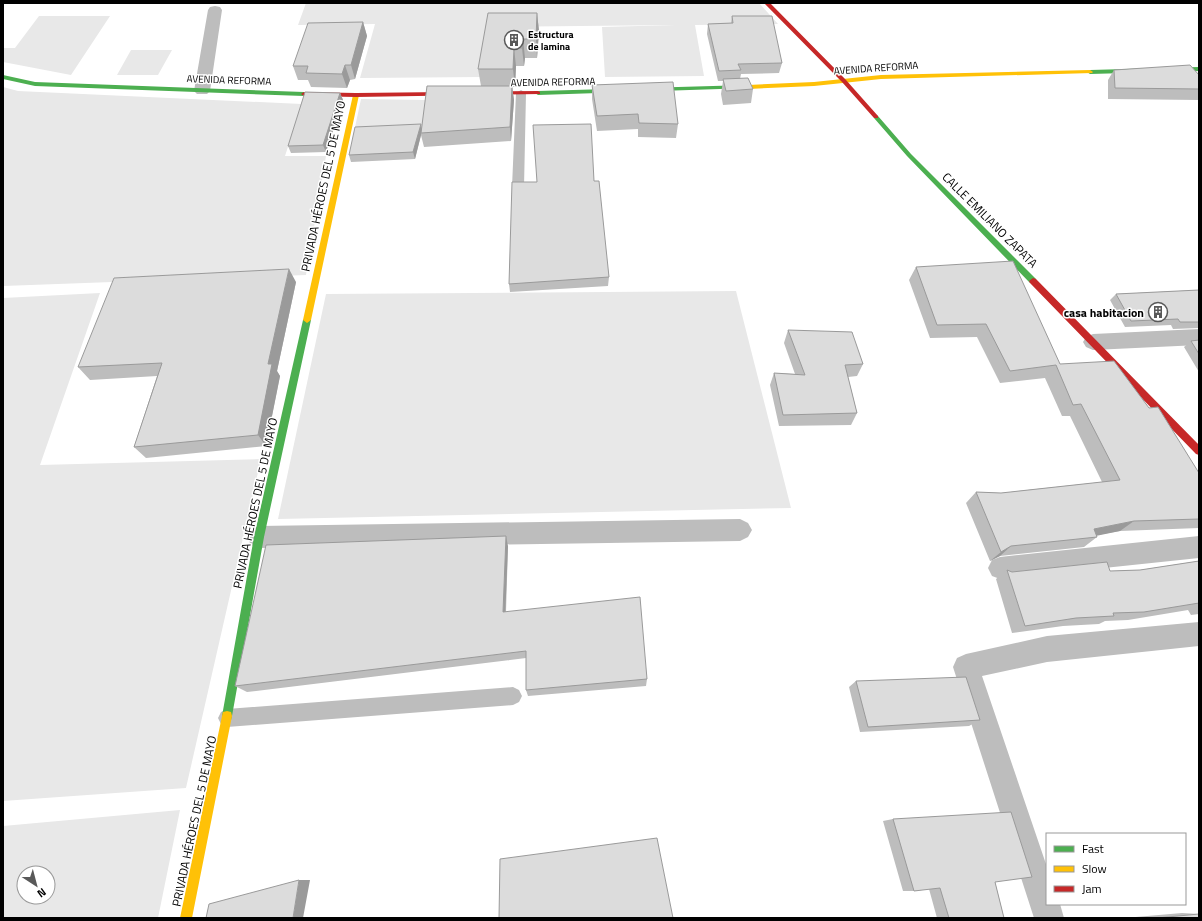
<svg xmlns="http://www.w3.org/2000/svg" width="1202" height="921" viewBox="0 0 1202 921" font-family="'Titillium Web',sans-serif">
<rect width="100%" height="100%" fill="#fff"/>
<!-- green -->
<path fill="#e8e8e8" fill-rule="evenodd" d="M 306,3 L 759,3 L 778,24 L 695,25 L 704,76 L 605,77 L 602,27 L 676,25 L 489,27 L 482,77 L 360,78 L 375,24 L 298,25 Z
M 39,16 L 110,16 L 71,75 L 3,62 L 3,48 L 15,48 Z
M 131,50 L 172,50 L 158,75 L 117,75 Z
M 3,87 L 18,91 L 302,104 L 285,156 L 326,156 L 306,275 L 3,286 Z
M 361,99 L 426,100 L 423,129 L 354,132 Z
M 736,291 L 791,508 L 278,519 L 326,294 Z
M 100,293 L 40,465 L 261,459 L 186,788 L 3,801 L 3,298 Z
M 180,810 L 158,918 L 3,918 L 3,826 ZM 24,873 L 48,873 L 48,897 L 24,897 Z"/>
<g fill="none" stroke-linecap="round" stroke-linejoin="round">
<!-- lane -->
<path fill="#bdbdbd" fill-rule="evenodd" d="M 521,90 L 526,93 L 524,187 L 518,191 L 512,187 L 516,93 Z
M 513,687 L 519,690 L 522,696 L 519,702 L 513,705 L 227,727 L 221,724 L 218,718 L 221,712 L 227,709 Z"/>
<!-- street -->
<path fill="#bdbdbd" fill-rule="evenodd" d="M 215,6 L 220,7 L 222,10 L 210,91 L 207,94 L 197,94 L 194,91 L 208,10 L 210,7 Z
M 1199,329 L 1199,345 L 1093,350 L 1086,347 L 1083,342 L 1086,337 L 1093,334 Z
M 740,519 L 748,523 L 752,530 L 748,537 L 740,541 L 259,548 L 251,545 L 247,537 L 251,529 L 259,526 Z
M 1199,536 L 1199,558 L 1000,579 L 992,576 L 988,568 L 992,560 L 1000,557 Z
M 1199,622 L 1199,646 L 1047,662 L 982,676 L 1047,867 L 1047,904 L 1060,904 L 1064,918 L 1034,918 L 953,667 L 957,658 L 966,654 L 1047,636 Z"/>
<!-- fast -->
<path fill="#4caf50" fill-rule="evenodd" d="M 1199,67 L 1199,71 L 1090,74 L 1087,72 L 1090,70 Z
M 3,75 L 35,82 L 304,92 L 307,94 L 304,96 L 35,86 L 3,79 Z
M 748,85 L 750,86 L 750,88 L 538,95 L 535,93 L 538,91 Z
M 876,115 L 878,116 L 911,154 L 1036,279 L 1036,283 L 1030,283 L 907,156 L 874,118 L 874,116 Z
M 307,317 L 311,320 L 264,537 L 232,716 L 231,720 L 227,721 L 223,720 L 222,716 L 254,537 L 303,320 Z"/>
<!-- slow -->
<path fill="#ffc107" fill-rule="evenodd" d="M 1090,70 L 1093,72 L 1092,73 L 881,79 L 814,86 L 748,89 L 745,87 L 748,85 L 814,82 L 881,75 Z
M 356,93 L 359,95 L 311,320 L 307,323 L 303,320 L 353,95 Z
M 227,711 L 231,712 L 232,716 L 192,918 L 180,918 L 222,716 L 223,712 Z"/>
<!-- jam -->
<path fill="#c62828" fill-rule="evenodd" d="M 764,3 L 770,3 L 846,80 L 878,116 L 878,118 L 874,118 L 842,82 Z
M 538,91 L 540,92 L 540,94 L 356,97 L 304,96 L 301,94 L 304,92 L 356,93 Z
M 1033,278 L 1036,279 L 1199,445 L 1199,455 L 1196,454 L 1030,283 L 1029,281 Z"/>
</g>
<!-- wall -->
<path fill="#bdbdbd" d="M 537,13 L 539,31 L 537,58 L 525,58 L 524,66 L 516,66 L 515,87 L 512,87 L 514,100 L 511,141 L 424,147 L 421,135 L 415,159 L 351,162 L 349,155 L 422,128 L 481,86 L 478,69 Z
M 732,16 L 782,63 L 779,73 L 741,74 L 740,79 L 753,89 L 751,103 L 723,105 L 721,94 L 723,81 L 718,81 L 707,34 L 708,24 L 731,23 Z
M 363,22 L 367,36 L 355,79 L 350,80 L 347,88 L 311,87 L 308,80 L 298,80 L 293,66 Z
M 1114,70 L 1199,75 L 1199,100 L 1108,99 L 1108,80 Z
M 592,85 L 678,124 L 676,138 L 638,137 L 638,129 L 597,131 L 592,99 Z
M 340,93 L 343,100 L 326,152 L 291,153 L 288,146 Z
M 594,181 L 609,277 L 608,286 L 510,292 L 509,284 Z
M 916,267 L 1060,364 L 1149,408 L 1199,473 L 1199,528 L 1120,531 L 1097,535 L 1097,537 L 1084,547 L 1000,556 L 990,561 L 966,503 L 976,492 L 1001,493 L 1102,482 L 1070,416 L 1062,416 L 1045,378 L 1000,383 L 977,337 L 930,338 L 909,280 Z
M 296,282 L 277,371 L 280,376 L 266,446 L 146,458 L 134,447 L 157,376 L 90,380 L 78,367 Z
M 1199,290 L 1199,328 L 1173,329 L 1171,325 L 1125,327 L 1110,300 L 1116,294 Z
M 788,330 L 863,364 L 857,376 L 848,377 L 857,413 L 851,425 L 779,426 L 770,385 L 774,373 L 795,374 L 784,343 Z
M 1199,340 L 1199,372 L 1184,347 L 1191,341 Z
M 508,546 L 506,612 L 647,679 L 646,686 L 528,696 L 526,690 L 526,658 L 247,692 L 235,686 Z
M 1199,561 L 1199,614 L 1191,615 L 1188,610 L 1128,620 L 1105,621 L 1099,624 L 1063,626 L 1012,633 L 996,579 L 1007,570 L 1012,572 L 1110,571 L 1140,570 Z
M 856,681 L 980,720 L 969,726 L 860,732 L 849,687 Z
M 893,819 L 995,882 L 1004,918 L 937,918 L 929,889 L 914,891 L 903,891 L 883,821 Z
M 1182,913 L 1199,914 L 1199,918 L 1124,918 Z"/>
<!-- shaded-wall -->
<path fill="#9a9a9a" d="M 537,13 L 539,31 L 537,58 L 536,39 Z
M 363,22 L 367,36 L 355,79 L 351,65 Z
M 523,39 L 525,58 L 524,66 L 522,48 Z
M 514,48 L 516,66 L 515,87 L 513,69 Z
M 345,65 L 350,80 L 347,88 L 342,74 Z
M 512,86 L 514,100 L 511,141 L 510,127 Z
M 340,93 L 343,100 L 326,152 L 323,145 Z
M 421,124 L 422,131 L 421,133 L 421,135 L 415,159 L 413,152 Z
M 289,269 L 296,282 L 277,371 L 280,376 L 266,446 L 258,435 L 268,364 Z
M 1134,521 L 1120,531 L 1081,539 L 1094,529 Z
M 506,536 L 508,546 L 505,620 L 503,612 Z
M 1011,546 L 1000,556 L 990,561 L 1001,552 Z
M 299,880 L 310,880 L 303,918 L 293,918 Z"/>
<!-- building -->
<path fill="#dcdcdc" stroke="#9a9a9a" d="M 488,13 L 537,13 L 536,39 L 523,39 L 522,48 L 514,48 L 513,69 L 478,69 Z
M 732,16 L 772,16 L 782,63 L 738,64 L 741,70 L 719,71 L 708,24 L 733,23 Z
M 363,22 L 351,65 L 345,65 L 342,74 L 306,73 L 308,66 L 293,66 L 308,23 Z
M 1190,65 L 1199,75 L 1199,89 L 1115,88 L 1114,70 Z
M 748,78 L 753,89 L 726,91 L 723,79 Z
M 673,82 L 678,124 L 639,123 L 638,114 L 597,116 L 592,85 Z
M 427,86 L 512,86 L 510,127 L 421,133 Z
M 305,92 L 340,93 L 323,145 L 288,146 Z
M 421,124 L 413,152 L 349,155 L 355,127 Z
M 591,124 L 594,181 L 599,181 L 609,277 L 509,284 L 512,182 L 537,182 L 533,125 Z
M 1013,261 L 1060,364 L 1114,361 L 1149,408 L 1158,407 L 1199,473 L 1199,519 L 1134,521 L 1094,529 L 1097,537 L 1011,546 L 1001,552 L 976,492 L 1001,493 L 1120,480 L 1081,404 L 1073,405 L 1056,365 L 1010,371 L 986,324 L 937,325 L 916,267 Z
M 289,269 L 268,364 L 272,364 L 258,435 L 134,447 L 162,363 L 78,367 L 114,278 Z
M 1199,290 L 1199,322 L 1180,322 L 1178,319 L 1131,321 L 1116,294 Z
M 788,330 L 852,332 L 863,364 L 845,365 L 857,413 L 783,415 L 774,373 L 805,375 Z
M 1199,340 L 1199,354 L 1191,341 Z
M 506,536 L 503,612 L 640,597 L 647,679 L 526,690 L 526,651 L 235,686 L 266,545 Z
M 1199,561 L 1199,603 L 1144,612 L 1113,613 L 1114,616 L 1076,618 L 1025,626 L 1007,570 L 1012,572 L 1107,562 L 1110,571 L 1140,570 Z
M 966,677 L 980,720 L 868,727 L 856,681 Z
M 1011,812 L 1032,877 L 995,882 L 1004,918 L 949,918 L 940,888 L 914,891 L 893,819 Z
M 657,838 L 673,918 L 499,918 L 500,859 Z
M 299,880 L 293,918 L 206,918 L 209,904 Z
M 1199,914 L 1199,918 L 1157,918 Z"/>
<!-- icons -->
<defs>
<symbol id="building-ring" viewBox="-11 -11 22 22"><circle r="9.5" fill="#fff" stroke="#595959" stroke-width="1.5"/><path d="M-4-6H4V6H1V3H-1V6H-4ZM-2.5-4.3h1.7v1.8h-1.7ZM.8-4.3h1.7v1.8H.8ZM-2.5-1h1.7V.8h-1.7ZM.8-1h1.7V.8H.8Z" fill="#595959"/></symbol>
</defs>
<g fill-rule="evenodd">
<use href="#building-ring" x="503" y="29" width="22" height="22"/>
<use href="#building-ring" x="1147" y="301" width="22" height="22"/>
</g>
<g text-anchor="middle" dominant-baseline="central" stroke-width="3" stroke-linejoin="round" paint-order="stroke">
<!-- far-poi labels -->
<g font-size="10" font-weight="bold" fill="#000" stroke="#fff" text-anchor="start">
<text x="528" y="34">Estructura<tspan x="528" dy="12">de lamina</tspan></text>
</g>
<!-- far-street labels -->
<g font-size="10" fill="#000" stroke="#fff">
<text transform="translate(876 68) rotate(-4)">AVENIDA REFORMA</text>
<text transform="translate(229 80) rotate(2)">AVENIDA REFORMA</text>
<text transform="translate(553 82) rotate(-1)">AVENIDA REFORMA</text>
</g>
<!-- street labels -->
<g font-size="12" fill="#000" stroke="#fff">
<text transform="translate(323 186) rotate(-78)">PRIVADA HÉROES DEL 5 DE MAYO</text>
<text transform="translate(990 220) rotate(45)">CALLE EMILIANO ZAPATA</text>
<text transform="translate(255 503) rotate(-78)">PRIVADA HÉROES DEL 5 DE MAYO</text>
<text transform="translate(194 821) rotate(-78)">PRIVADA HÉROES DEL 5 DE MAYO</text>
</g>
<!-- poi labels -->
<g font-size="12" font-weight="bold" fill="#000" stroke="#fff" text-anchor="end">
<text x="1144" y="312">casa habitacion</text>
</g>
</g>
<!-- border -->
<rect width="1202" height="921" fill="none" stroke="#000000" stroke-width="8"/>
<!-- legend -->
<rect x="1046" y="833" width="140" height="72" fill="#ffffff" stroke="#999999"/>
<rect x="1054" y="846" width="20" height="6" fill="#4caf50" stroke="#999999"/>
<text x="1082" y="853" font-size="12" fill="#000000">Fast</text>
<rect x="1054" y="866" width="20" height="6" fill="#ffc107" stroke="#999999"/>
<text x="1082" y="873" font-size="12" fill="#000000">Slow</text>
<rect x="1054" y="886" width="20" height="6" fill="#c62828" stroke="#999999"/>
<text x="1082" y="893" font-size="12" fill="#000000">Jam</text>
<!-- north arrow -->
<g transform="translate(36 885) rotate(144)"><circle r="19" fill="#ffffff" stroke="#999999"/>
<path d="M0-3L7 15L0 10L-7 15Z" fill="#595959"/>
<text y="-6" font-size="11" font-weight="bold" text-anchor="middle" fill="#000000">N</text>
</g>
</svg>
